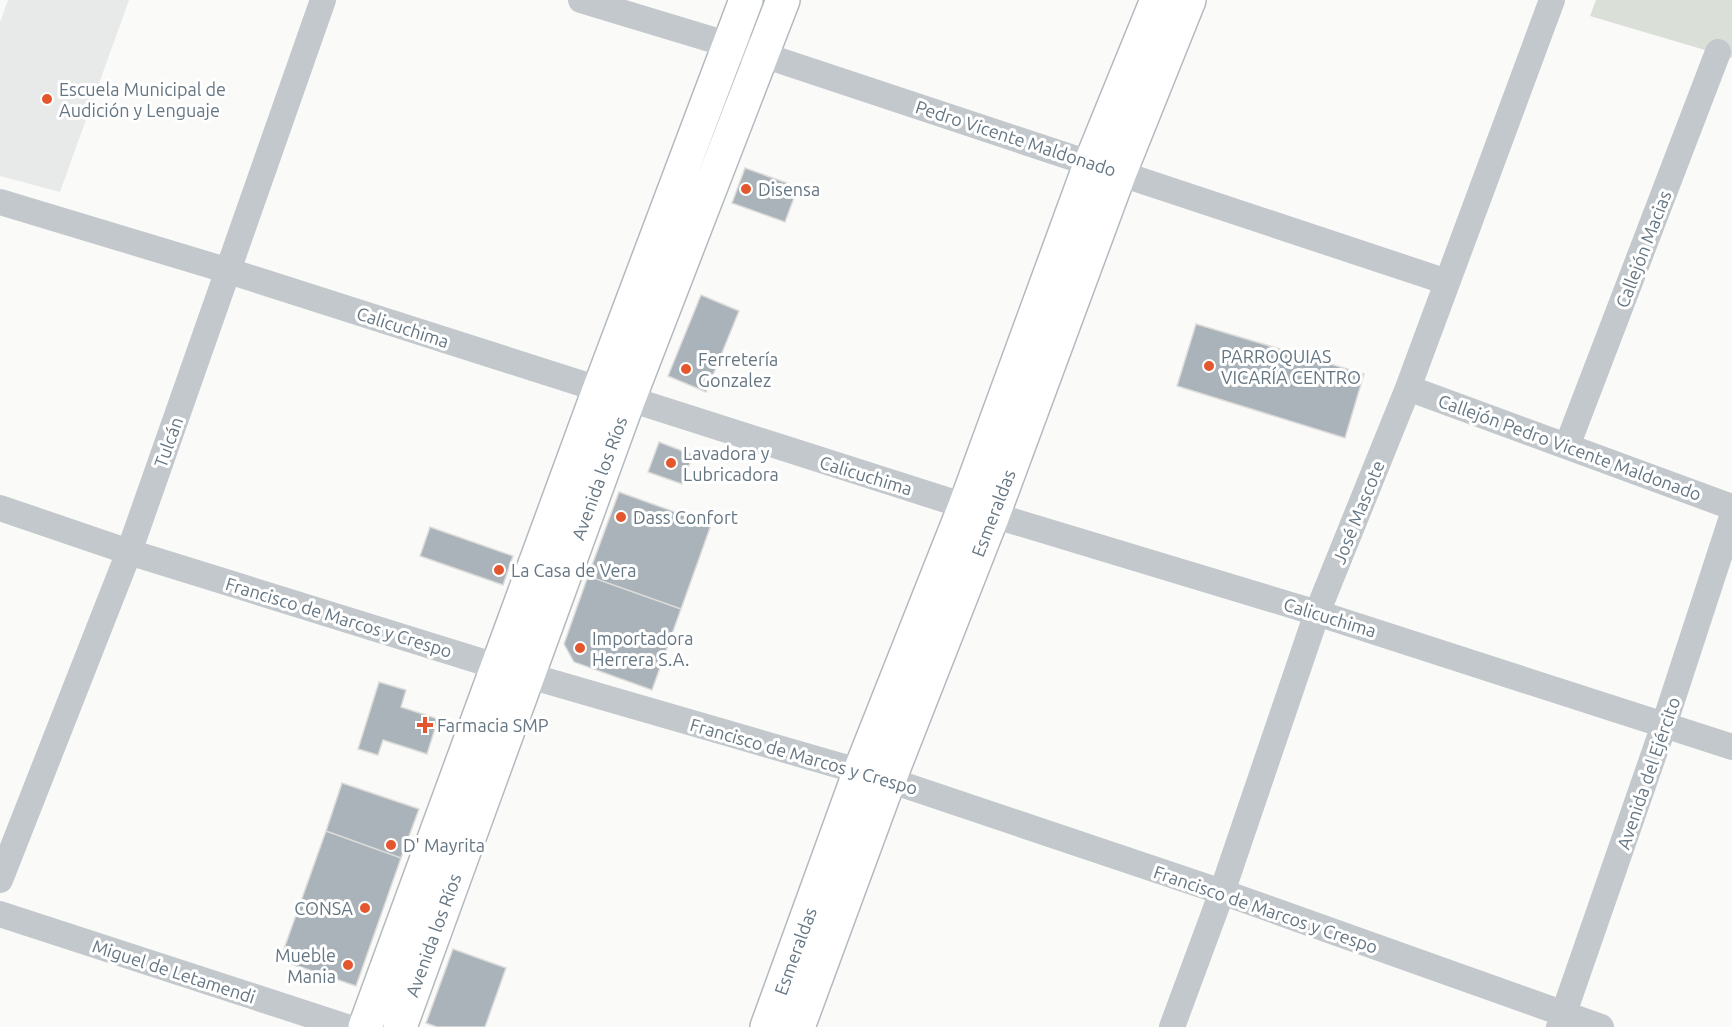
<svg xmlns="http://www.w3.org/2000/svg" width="1732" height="1027" viewBox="0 0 1732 1027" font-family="Ubuntu,sans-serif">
<rect width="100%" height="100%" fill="#fafaf8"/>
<!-- built -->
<path fill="#e8e9e9" d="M 8,0 L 129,0 L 60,192 L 0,176 L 0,22 Z"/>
<!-- green -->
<path fill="#dadfd7" d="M 1596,0 L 1732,0 L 1732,58 L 1590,16 Z"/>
<!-- building -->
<path fill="#aab3b9" stroke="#dcdcda" stroke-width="1.5" d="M 745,168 L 798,187 L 785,222 L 732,203 Z
M 701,295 L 739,311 L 706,392 L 668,376 Z
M 1196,324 L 1364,374 L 1345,438 L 1177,386 Z
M 659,442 L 693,455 L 682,484 L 648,472 Z
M 619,492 L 711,525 L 681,609 L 588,576 Z
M 430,527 L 513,556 L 503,585 L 420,556 Z
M 588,576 L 681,609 L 652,690 L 574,662 L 564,644 Z
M 379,682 L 406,690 L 401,707 L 438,719 L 427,754 L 383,740 L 378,755 L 358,749 Z
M 342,783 L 419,809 L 401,858 L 326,831 Z
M 326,831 L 401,858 L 356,986 L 280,960 Z
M 453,949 L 506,968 L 485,1027 L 437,1027 L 426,1023 Z"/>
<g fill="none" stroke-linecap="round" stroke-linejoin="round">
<defs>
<path id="secondary" d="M 365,1027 L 599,390 L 746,0
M 400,1027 L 628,401 L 783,0
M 767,1027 L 860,771 L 965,506 L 1091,162 L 1157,0
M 798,1027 L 889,780 L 993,515 L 1120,172 L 1189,0"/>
</defs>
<!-- secondary casing -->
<use href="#secondary" stroke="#b3babf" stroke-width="36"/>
<!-- street -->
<path stroke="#c3c8cc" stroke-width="26" d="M 581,0 L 763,55 L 1447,282
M 0,202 L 229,271 L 993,515 L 1317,613 L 1732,747
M 1408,388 L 1732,507
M 1567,446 L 1718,52
M 0,508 L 129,552 L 499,667 L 889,780 L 1222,892 L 1601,1027
M 0,880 L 129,552 L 323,0
M 0,914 L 347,1027
M 1172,1027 L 1222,892 L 1317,613 L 1408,388 L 1552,0
M 1559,1027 L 1664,725 L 1732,517"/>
<!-- secondary -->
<use href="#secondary" stroke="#fff" stroke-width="33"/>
</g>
<!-- markers -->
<g fill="#e4572e" stroke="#fff" stroke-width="2">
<circle cx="47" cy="99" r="6"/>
<circle cx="746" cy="189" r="6"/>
<circle cx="1209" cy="366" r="6"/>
<circle cx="686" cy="369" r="6"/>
<circle cx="671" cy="463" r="6"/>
<circle cx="621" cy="517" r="6"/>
<circle cx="499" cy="570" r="6"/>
<circle cx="580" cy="648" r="6"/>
<path d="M422 716h6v6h6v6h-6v6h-6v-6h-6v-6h6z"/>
<circle cx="391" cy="845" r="6"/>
<circle cx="365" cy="908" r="6"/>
<circle cx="348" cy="965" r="6"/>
</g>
<g text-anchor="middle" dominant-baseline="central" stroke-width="6" stroke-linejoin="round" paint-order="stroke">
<!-- poi labels -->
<g font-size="18" fill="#657683" stroke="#fff" text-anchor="start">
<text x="59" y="89">Escuela Municipal de<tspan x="59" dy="21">Audición y Lenguaje</tspan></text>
<text x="758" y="189">Disensa</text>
<text x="1221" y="356">PARROQUIAS<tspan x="1221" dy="21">VICARÍA CENTRO</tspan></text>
<text x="698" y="359">Ferretería<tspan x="698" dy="21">Gonzalez</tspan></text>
<text x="683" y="453">Lavadora y<tspan x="683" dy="21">Lubricadora</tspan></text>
<text x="633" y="517">Dass Confort</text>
<text x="511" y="570">La Casa de Vera</text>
<text x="592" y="638">Importadora<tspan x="592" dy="21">Herrera S.A.</tspan></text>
<text x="437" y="725">Farmacia SMP</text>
<text x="403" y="845">D' Mayrita</text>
<text x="353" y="908" text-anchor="end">CONSA</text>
<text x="336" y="955" text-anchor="end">Mueble<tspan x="336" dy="21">Mania</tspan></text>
</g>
<!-- street labels -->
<g font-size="18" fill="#657683" stroke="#fff">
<text transform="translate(1016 138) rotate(18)">Pedro Vicente Maldonado</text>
<text transform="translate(1643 249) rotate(-69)">Callejón Macias</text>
<text transform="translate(403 327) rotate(18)">Calicuchima</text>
<text transform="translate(168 442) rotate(-70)">Tulcán</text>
<text transform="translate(1570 447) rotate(20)">Callejón Pedro Vicente Maldonado</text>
<text transform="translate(866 475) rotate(17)">Calicuchima</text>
<text transform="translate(599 478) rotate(-70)">Avenida los Ríos</text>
<text transform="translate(1358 512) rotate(-68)">José Mascote</text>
<text transform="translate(993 513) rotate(-69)">Esmeraldas</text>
<text transform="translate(339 617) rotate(17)">Francisco de Marcos y Crespo</text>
<text transform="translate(1330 617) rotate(17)">Calicuchima</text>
<text transform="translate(804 756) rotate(16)">Francisco de Marcos y Crespo</text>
<text transform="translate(1648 773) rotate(-71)">Avenida del Ejército</text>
<text transform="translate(1266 909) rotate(19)">Francisco de Marcos y Crespo</text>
<text transform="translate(433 935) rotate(-70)">Avenida los Ríos</text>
<text transform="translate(795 951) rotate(-70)">Esmeraldas</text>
<text transform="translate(174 971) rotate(18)">Miguel de Letamendi</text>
</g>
</g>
</svg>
